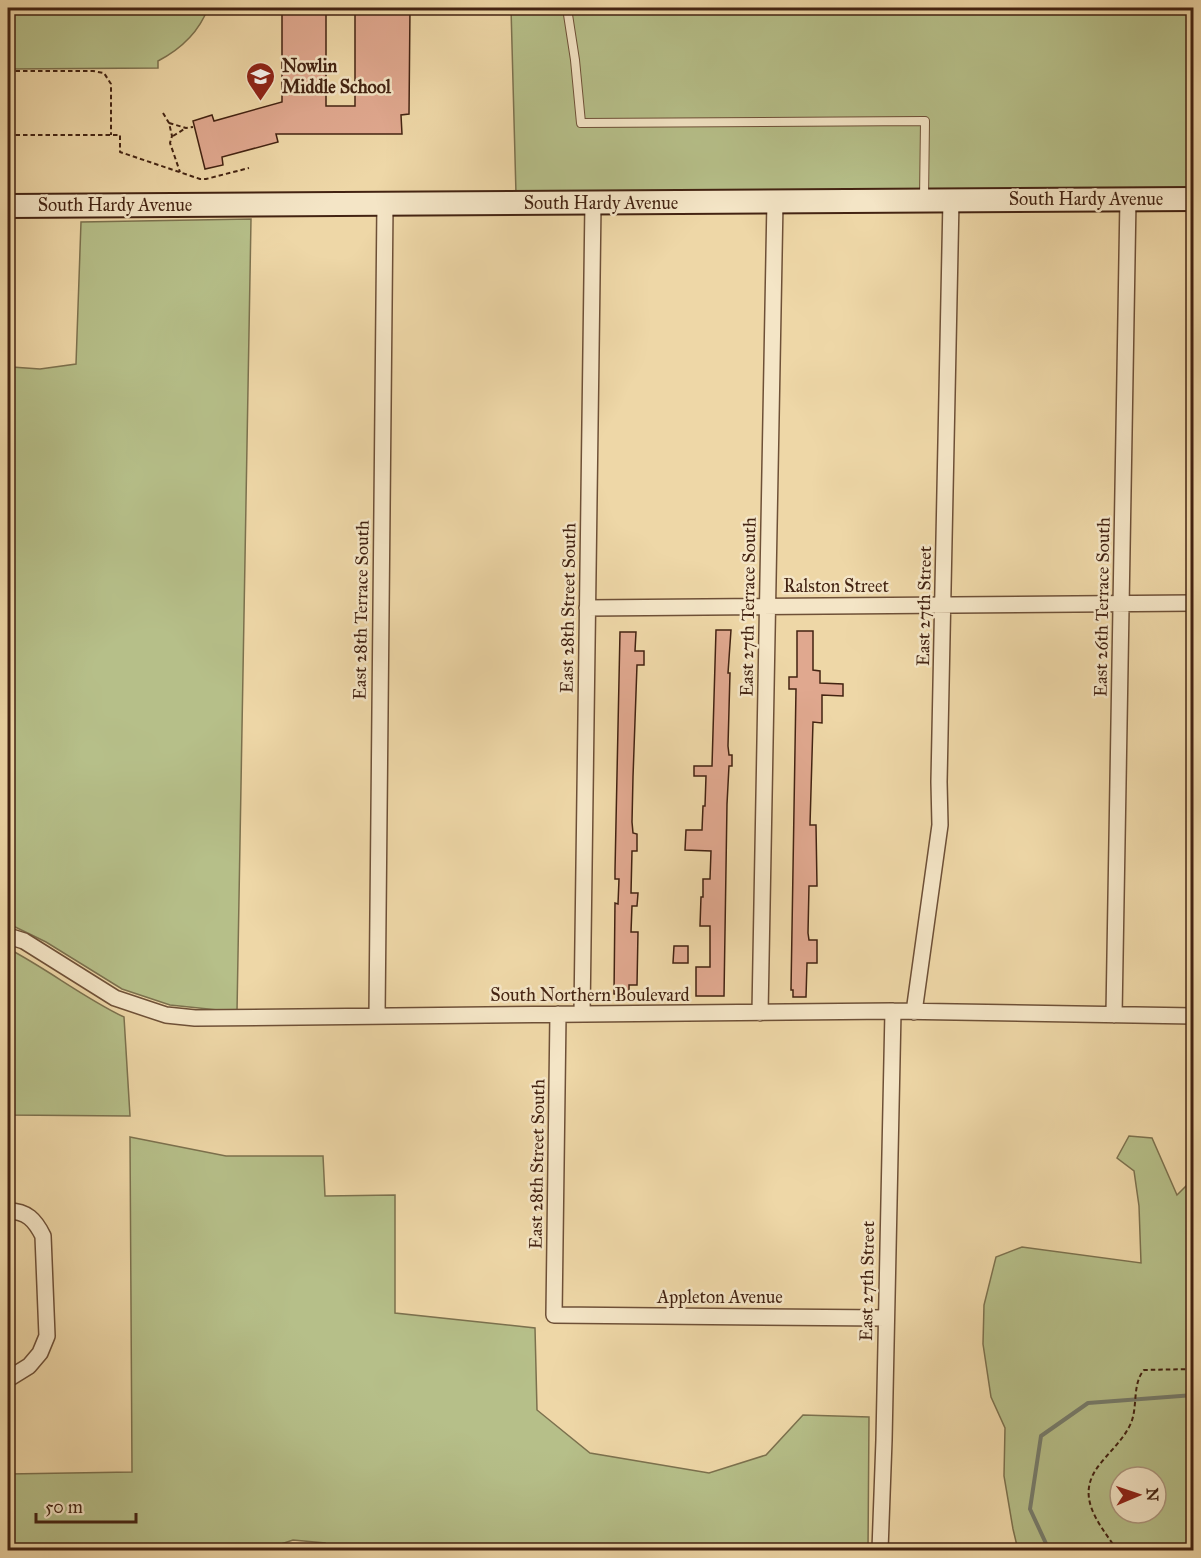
<svg xmlns="http://www.w3.org/2000/svg" width="1201" height="1558" viewBox="0 0 1201 1558" font-family="'IM FELL Great Primer',serif">
<rect width="100%" height="100%" fill="#eed7a7"/>
<filter id="stains"><feTurbulence type="fractalNoise" baseFrequency=".00333" numOctaves="4"/><feColorMatrix values="0 0 0 0 .2 0 0 0 0 .09 0 0 0 0 .02 0 0 0 .5 -.17"/></filter>
<radialGradient id="worn" r=".72"><stop offset=".6" stop-color="#630" stop-opacity="0"/><stop offset="1" stop-color="#630" stop-opacity=".3"/></radialGradient>
<!-- green -->
<path fill="#b6bf89" stroke="#7c714e" stroke-width="1.5" fill-rule="evenodd" d="M 8,8 L 208,8 C 199,32 181,49 158,61 L 158,68 L 8,69 Z
M 511,8 L 1193,8 L 1193,192 L 516,194 Z
M 251,219 L 237,1012 L 170,1005 L 122,989 L 46,942 L 9,924 L 12,444 L 8,443 L 8,224 L 11,224 L 12,367 L 40,369 L 76,364 L 81,222 Z
M 9,949 C 49,970 84,998 124,1017 L 130,1116 L 8,1115 Z
M 1129,1136 L 1152,1138 L 1177,1195 L 1193,1179 L 1193,1550 L 1018,1550 L 1013,1529 L 1004,1476 L 1005,1428 L 991,1397 L 983,1344 L 984,1305 L 996,1257 L 1022,1247 L 1141,1263 L 1139,1206 L 1134,1171 L 1117,1158 ZM 1120,1477 L 1156,1477 L 1156,1513 L 1120,1513 Z
M 130,1137 L 226,1156 L 323,1156 L 325,1196 L 395,1195 L 395,1313 L 535,1328 L 537,1410 L 590,1453 L 709,1473 L 766,1455 L 803,1415 L 869,1417 L 868,1550 L 325,1550 L 325,1543 L 293,1540 L 263,1550 L 8,1550 L 8,1474 L 132,1472 Z"/>
<g fill="none" stroke-linecap="round" stroke-linejoin="round">
<!-- stream -->
<path stroke="#777d6d" stroke-width="4" d="M 1049,1550 L 1030,1509 L 1041,1436 L 1088,1403 L 1194,1395"/>
</g>
<!-- building -->
<path fill="#e0a88f" stroke="#432312" stroke-width="1.5" d="M 282,8 L 326,8 L 326,106 L 355,106 L 355,8 L 410,8 L 409,114 L 401,115 L 402,134 L 276,134 L 278,142 L 222,157 L 223,165 L 205,169 L 193,121 L 212,115 L 214,121 L 282,102 Z
M 716,630 L 731,630 L 728,673 L 730,673 L 728,746 L 729,755 L 732,755 L 732,766 L 729,766 L 727,804 L 724,996 L 696,996 L 696,967 L 710,967 L 710,926 L 700,926 L 701,897 L 703,897 L 703,879 L 710,879 L 711,851 L 685,850 L 686,830 L 702,830 L 703,806 L 705,806 L 706,776 L 694,776 L 694,766 L 712,766 Z
M 797,631 L 813,631 L 813,670 L 820,671 L 820,683 L 843,684 L 843,696 L 822,695 L 822,723 L 813,722 L 810,825 L 816,825 L 817,886 L 809,886 L 808,933 L 809,940 L 817,940 L 817,963 L 807,963 L 806,997 L 793,997 L 793,990 L 791,990 L 796,689 L 789,689 L 789,677 L 797,677 Z
M 620,632 L 636,632 L 635,651 L 644,651 L 644,665 L 637,665 L 633,777 L 632,822 L 633,833 L 637,834 L 637,851 L 632,851 L 631,893 L 638,893 L 637,906 L 632,906 L 631,932 L 638,932 L 637,985 L 629,985 L 629,994 L 614,994 L 615,903 L 618,904 L 619,879 L 615,879 L 615,870 Z
M 674,946 L 688,946 L 688,963 L 673,963 Z"/>
<g fill="none" stroke-linecap="round" stroke-linejoin="round">
<defs>
<path id="lane" d="M 567,8 L 575,60 L 581,123 L 925,121 L 924,199"/>
<path id="street" d="M 587,608 L 1194,603
M 8,936 L 24,941 L 115,998 L 166,1015 L 195,1018 L 893,1011 L 1194,1016
M 914,1012 L 940,825 L 939,782 L 951,200
M 760,1013 L 775,201
M 558,1014 L 554,1315 L 886,1318
M 582,1014 L 593,203
M 1114,1015 L 1128,199
M 377,1016 L 385,204
M 8,1211 C 27,1211 35,1220 43,1236 L 47,1336 L 40,1353 L 29,1366 L 8,1379
M 880,1550 L 884,1440 L 893,1011"/>
<path id="secondary" d="M 8,206 L 1194,199"/>
</defs>
<!-- lane casing -->
<use href="#lane" stroke="#6e5037" stroke-width="10"/>
<!-- street casing -->
<use href="#street" stroke="#6e5037" stroke-width="18"/>
<!-- secondary casing -->
<use href="#secondary" stroke="#432312" stroke-width="26"/>
<!-- path -->
<path stroke="#432312" stroke-width="2" stroke-dasharray="4.5 3" stroke-linecap="butt" d="M 8,71 L 93,71 L 104,73 L 111,84 L 111,135
M 163,113 L 169,123 L 172,136 L 170,143 L 180,172
M 169,123 L 186,128 L 193,127
M 8,135 L 120,135 L 120,152 L 200,179 L 206,179 L 249,168
M 173,136 L 186,128
M 1117,1550 C 1098,1522 1074,1496 1100,1464 C 1111,1450 1124,1439 1131,1423 C 1138,1406 1132,1384 1144,1370 L 1194,1369"/>
<!-- lane -->
<use href="#lane" stroke="#f4e5c6" stroke-width="8"/>
<!-- street -->
<use href="#street" stroke="#f4e5c6" stroke-width="15"/>
<!-- secondary -->
<use href="#secondary" stroke="#f4e5c6" stroke-width="22"/>
</g>
<!-- icons -->
<defs>
<symbol id="school-pin" viewBox="-11 -11 22 30"><path d="M0 17L-7.5 6A9.5 9.5 0 1 1 7.5 6Z" fill="#8f2418" stroke="#f4e5c6"/><path d="M0-5L7-2L0 1L-7-2ZM-4 1L0 2.5L4 1V4Q0 6-4 4Z" fill="#fff"/></symbol>
</defs>
<g fill-rule="evenodd">
<use href="#school-pin" x="244" y="60" width="33" height="45"/>
</g>
<g text-anchor="middle" dominant-baseline="central" stroke-width="5" stroke-linejoin="round" paint-order="stroke">
<!-- poi labels -->
<g font-size="18" font-weight="bold" fill="#432312" stroke="#f4e5c6" text-anchor="start">
<text x="282" y="66">Nowlin<tspan x="282" dy="21">Middle School</tspan></text>
</g>
<!-- street labels -->
<g font-size="18" fill="#432312" stroke="#f4e5c6">
<text x="1086" y="199">South Hardy Avenue</text>
<text x="601" y="203">South Hardy Avenue</text>
<text x="115" y="205">South Hardy Avenue</text>
<text x="836" y="586">Ralston Street</text>
<text transform="translate(924 606) rotate(-89)">East 27th Street</text>
<text transform="translate(748 607) rotate(-89)">East 27th Terrace South</text>
<text transform="translate(1102 607) rotate(-89)">East 26th Terrace South</text>
<text transform="translate(568 608) rotate(-89)">East 28th Street South</text>
<text transform="translate(361 610) rotate(-89)">East 28th Terrace South</text>
<text x="590" y="995">South Northern Boulevard</text>
<text transform="translate(537 1164) rotate(-89)">East 28th Street South</text>
<text transform="translate(867 1281) rotate(-89)">East 27th Street</text>
<text x="720" y="1297">Appleton Avenue</text>
</g>
</g>
<!-- margin -->
<rect width="1201" height="1558" fill="none" stroke="#eed7a7" stroke-width="30"/>
<rect x="9" y="9" width="1183" height="1540" fill="none" stroke="#432312" stroke-width="3"/>
<rect x="15" y="15" width="1171" height="1528" fill="none" stroke="#432312" stroke-width="1.5"/>
<!-- north arrow -->
<g transform="translate(1138 1495) rotate(88)"><circle r="28" fill="#f4e5c6" stroke="#ad977e" stroke-width="1.5"/>
<path d="M0-4.5L10 22L0 15L-10 22Z" fill="#8f2418"/>
<text y="-9" font-size="16" font-weight="bold" text-anchor="middle" fill="#432312">N</text>
</g>
<!-- scale -->
<path d="M36 1513v9h100v-9" fill="none" stroke="#432312" stroke-width="3"/>
<text x="45" y="1513" font-size="18" fill="#432312" stroke="#f4e5c6" stroke-width="4.5" paint-order="stroke">50 m</text>
<rect width="100%" height="100%" filter="url(#stains)"/>
<rect width="100%" height="100%" fill="url(#worn)"/>
</svg>
